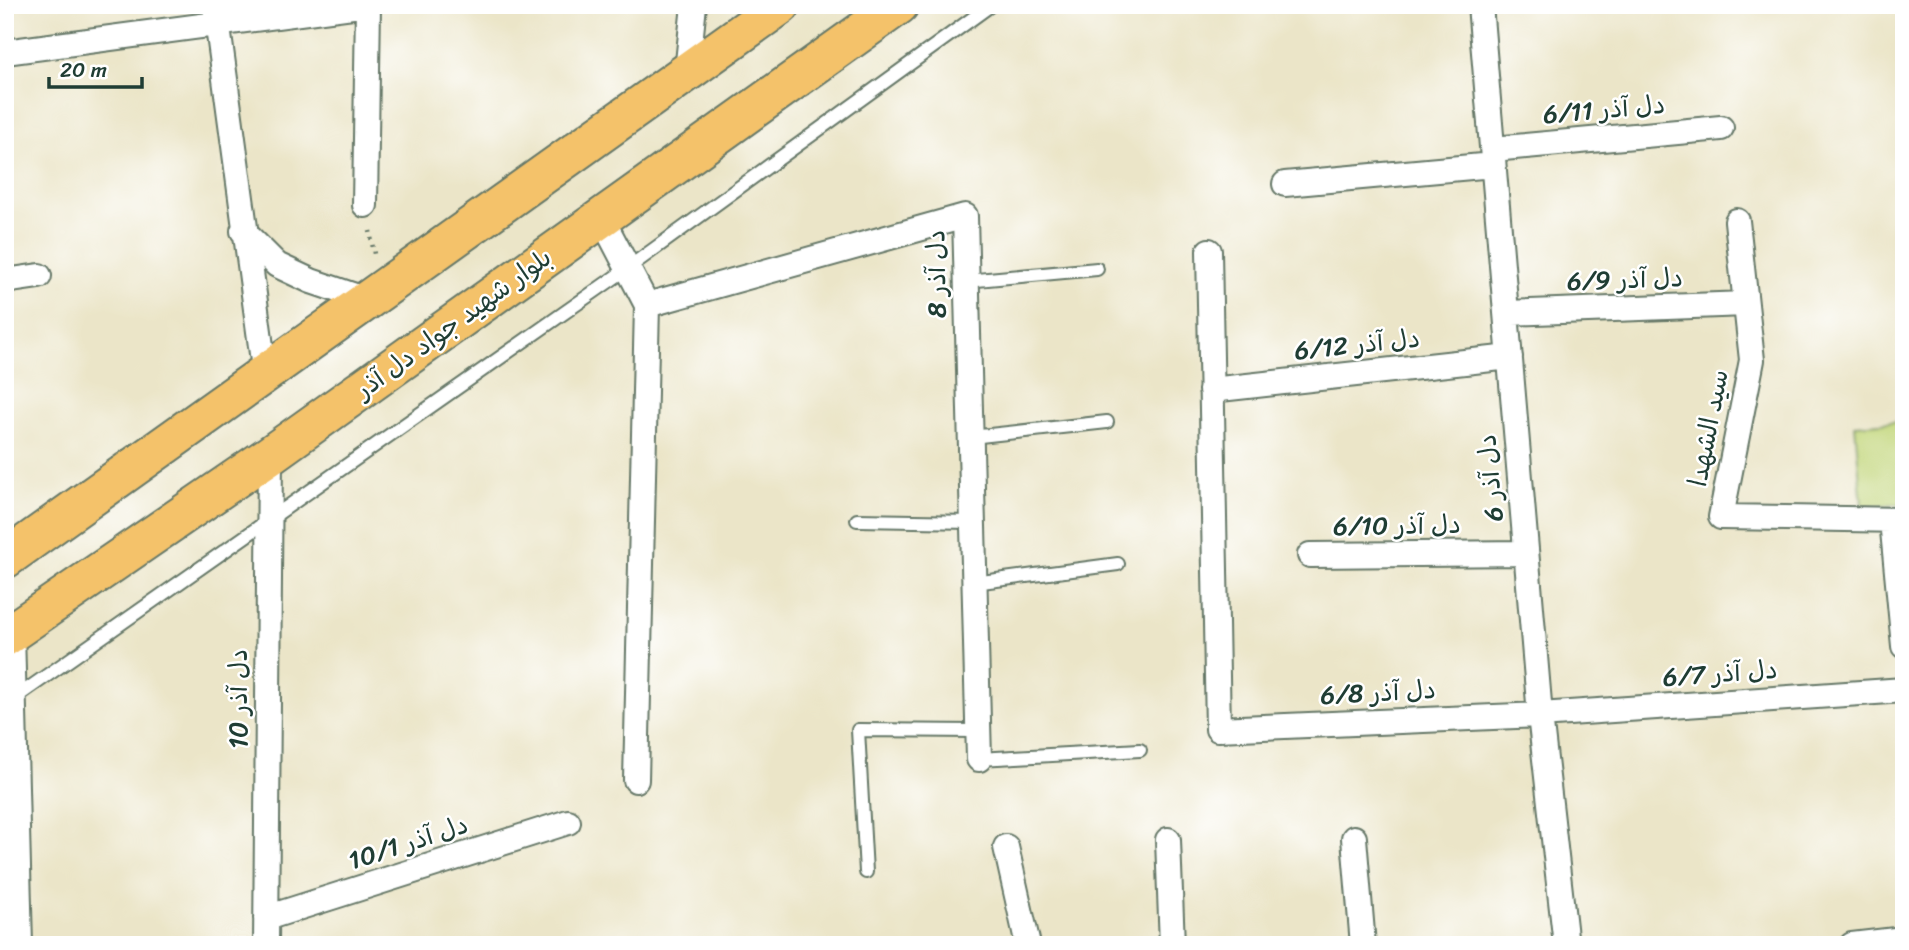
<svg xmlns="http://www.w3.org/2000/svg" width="1909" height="950" viewBox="0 0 1909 950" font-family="Sriracha,'Playpen Sans Arabic',sans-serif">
<rect width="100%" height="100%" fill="#fff"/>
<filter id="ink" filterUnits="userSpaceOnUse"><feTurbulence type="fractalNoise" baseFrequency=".0143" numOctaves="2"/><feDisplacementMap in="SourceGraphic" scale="14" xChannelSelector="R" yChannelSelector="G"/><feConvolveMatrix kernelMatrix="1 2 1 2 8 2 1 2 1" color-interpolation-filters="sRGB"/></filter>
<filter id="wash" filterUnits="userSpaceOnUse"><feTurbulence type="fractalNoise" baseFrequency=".00686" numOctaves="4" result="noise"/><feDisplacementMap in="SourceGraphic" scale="28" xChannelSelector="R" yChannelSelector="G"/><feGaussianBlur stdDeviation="1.57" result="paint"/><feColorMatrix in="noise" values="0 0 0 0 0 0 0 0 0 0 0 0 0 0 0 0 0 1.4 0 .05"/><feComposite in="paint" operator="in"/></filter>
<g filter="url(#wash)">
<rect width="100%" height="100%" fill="#ebe5c8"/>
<!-- green -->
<path fill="#c1d578" stroke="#708956" stroke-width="2" d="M 1904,421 L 1904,504 L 1862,506 L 1855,425 Z"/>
</g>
<g filter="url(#ink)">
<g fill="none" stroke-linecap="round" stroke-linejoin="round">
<defs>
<path id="service" d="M 966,281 L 1097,269
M 971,437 L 1107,422
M 857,520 L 972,522
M 974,583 L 1118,564
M 12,700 L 628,268 L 991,5
M 979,759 L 1140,750
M 866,872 L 858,730 L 978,731"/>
<path id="minor" d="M 215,5 L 265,376
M 1480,5 L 1540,715 L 1566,945
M 5,52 L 360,5
M 687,72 L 694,5
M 1493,149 L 1721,128
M 1285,184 L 1493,165
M 365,205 L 368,5
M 601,217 L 647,305 L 965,216 L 979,759
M 1737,221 L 1752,360 L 1721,517 L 1904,520
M 243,231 L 277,265 L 311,281 L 370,301
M 1209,251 L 1218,729 L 1540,715 L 1904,690
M 5,281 L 39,276
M 1506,313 L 1746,304
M 1211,390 L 1510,357
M 1892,520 L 1904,646
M 1310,555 L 1526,553
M 12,632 L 20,945
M 636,780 L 647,305
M 1354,838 L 1363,945
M 1168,840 L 1172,945
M 1006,847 L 1028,945
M 266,918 L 568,822
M 266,945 L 270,455
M 1852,945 L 1904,939"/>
<path id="primary" d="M 5,559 L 781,5
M 5,637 L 270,455 L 899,5"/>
</defs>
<!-- service casing -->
<use href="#service" stroke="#667868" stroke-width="16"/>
<!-- minor casing -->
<use href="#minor" stroke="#667868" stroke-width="28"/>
<!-- primary casing -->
<use href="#primary" stroke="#667868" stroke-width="42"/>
<!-- path -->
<path stroke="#667868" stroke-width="4.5" stroke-dasharray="2 5" stroke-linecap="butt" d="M 370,231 L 374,254"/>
<!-- service -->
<use href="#service" stroke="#fff" stroke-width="12"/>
<!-- minor -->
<use href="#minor" stroke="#fff" stroke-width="24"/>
<!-- primary -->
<use href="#primary" stroke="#f4c26a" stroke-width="38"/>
</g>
</g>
<g text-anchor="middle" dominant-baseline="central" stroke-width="5" stroke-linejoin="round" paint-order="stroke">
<!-- street labels -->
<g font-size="26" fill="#1f3d34" stroke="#fff">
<text transform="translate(1604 109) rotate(-5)">دل آذر 6/11</text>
<text transform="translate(936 274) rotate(-91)">دل آذر 8</text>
<text transform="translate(1625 279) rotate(-2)">دل آذر 6/9</text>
<text transform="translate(453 323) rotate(-36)">بلوار شهید جواد دل آذر</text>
<text transform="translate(1357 344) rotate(-6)">دل آذر 6/12</text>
<text transform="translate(1708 428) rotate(-79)">سید الشهدا</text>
<text transform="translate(1490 478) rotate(-95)">دل آذر 6</text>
<text transform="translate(1397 525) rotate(-1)">دل آذر 6/10</text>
<text transform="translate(1720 673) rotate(-4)">دل آذر 6/7</text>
<text transform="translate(1378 692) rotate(-3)">دل آذر 6/8</text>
<text transform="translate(238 699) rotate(-90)">دل آذر 10</text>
<text transform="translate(408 842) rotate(-18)">دل آذر 10/1</text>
</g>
</g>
<!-- margin -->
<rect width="1909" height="950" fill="none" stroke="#fff" stroke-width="28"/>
<!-- scale -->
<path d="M49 77v10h93v-10" fill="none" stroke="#1f3d34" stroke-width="3.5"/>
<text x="60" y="77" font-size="21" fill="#1f3d34" stroke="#ffffff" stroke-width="5" paint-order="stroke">20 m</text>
</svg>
